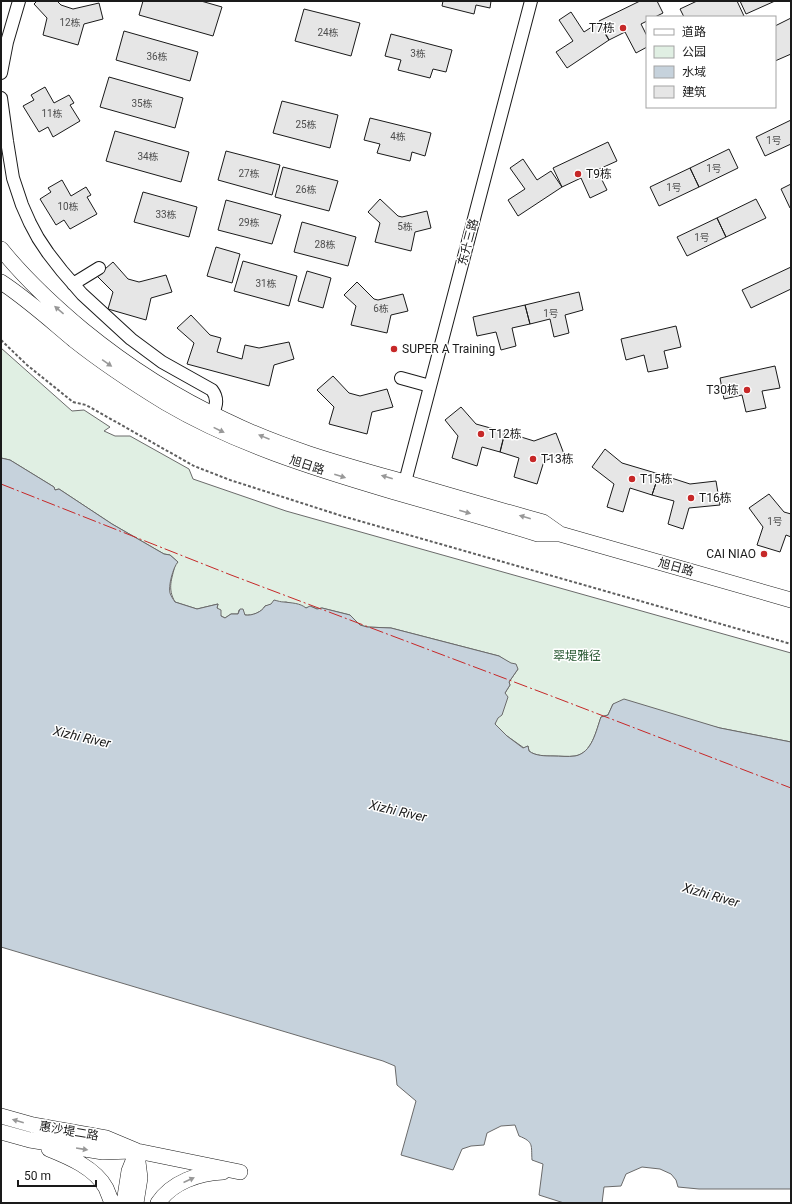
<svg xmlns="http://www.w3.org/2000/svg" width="792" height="1204" viewBox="0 0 792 1204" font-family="Roboto,'Noto Sans SC',sans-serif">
<rect width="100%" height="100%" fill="#fff"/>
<!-- green -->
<path fill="#e0efe3" stroke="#6a6a6a" d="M 1,348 L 72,411 L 84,410 L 110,427 L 104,431 L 115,436 L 130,436 L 189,469 L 193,479 L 286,511 L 791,653 L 791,742 L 720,728 L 613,704 L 608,715 L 601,717 C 596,731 592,753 575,756 C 568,757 560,756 553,756 C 545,756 535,756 529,751 L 528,746 L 524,748 L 507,736 L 495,724 L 505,693 L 510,685 L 509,682 L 518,669 L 499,656 L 391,628 L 367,627 L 360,625 L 350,615 L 322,608 L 317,609 L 313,607 L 306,608 L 286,602 L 265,606 C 262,612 252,616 245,615 L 243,612 L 239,610 L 238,614 L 231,614 L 225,618 L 221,616 L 217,608 L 218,604 L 197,609 L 175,602 C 167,588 172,579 175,565 L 178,562 L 170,555 L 164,554 L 112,524 L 59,489 L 55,490 L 54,487 L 10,460 L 1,458 Z"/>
<!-- water -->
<path fill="#c6d2dc" stroke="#6a6a6a" d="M 1,458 L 10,460 L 54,487 L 55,490 L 59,489 L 112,524 L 164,554 L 170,555 L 178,562 C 173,567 168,587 170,593 C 171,596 173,599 175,602 L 197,609 L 218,604 L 217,608 L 221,610 L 221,616 L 225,618 L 231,614 L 238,614 L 240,609 L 243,609 L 245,615 C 252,616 262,612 265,606 L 271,604 L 274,600 C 278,601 281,602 284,602 C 292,603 300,603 306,608 L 310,606 L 317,609 L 322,608 L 350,615 L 360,625 L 367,627 L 391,628 L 499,656 L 511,663 L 516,664 L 518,669 L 509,682 L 510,685 L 505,693 L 508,697 L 502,715 L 498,718 L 495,724 L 507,736 L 523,748 L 528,746 L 529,751 C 535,756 546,756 553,756 C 560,756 568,757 575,756 C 592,753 596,731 601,717 L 608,715 L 613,704 L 624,699 L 720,728 L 791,742 L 791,1189 L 699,1189 L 678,1187 L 676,1180 L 671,1174 L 660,1169 L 642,1167 L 626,1174 L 621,1186 L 604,1187 L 602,1203 L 564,1203 L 539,1195 L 543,1164 L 532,1160 C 531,1145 534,1142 519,1136 L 515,1125 L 501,1126 L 487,1133 L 484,1145 L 471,1146 L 462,1149 L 453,1170 L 401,1155 L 416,1101 L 397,1085 L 395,1066 L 383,1061 L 1,947 Z"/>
<!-- building -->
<path fill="#e6e6e6" stroke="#1a1a1a" d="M 37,1 L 57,1 L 61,5 L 73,9 L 99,3 L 103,19 L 84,24 L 78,45 L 43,35 L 47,18 L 34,4 Z
M 143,1 L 201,1 L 222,7 L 213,36 L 139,15 Z
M 443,1 L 491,1 L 490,8 L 476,5 L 474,14 L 442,6 Z
M 640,1 L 657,1 L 663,13 L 655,17 L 647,17 L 647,21 L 641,24 L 647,36 L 647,47 L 636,53 L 625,32 L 609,40 L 599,21 Z
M 697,1 L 737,1 L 744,16 L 740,17 L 684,17 L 680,9 Z
M 740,1 L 775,1 L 746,14 Z
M 304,9 L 360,23 L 351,56 L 295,41 Z
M 571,12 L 584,32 L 598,23 L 609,40 L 567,68 L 556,52 L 573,41 L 559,20 Z
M 791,18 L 791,54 L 775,61 L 775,26 Z
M 124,31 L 198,52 L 190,81 L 116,60 Z
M 391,34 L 452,50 L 446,72 L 433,69 L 430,78 L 398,70 L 401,60 L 385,56 Z
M 109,77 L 183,98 L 175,128 L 100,107 Z
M 45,87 L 54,103 L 69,95 L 74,103 L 70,105 L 80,121 L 53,137 L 48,127 L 39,132 L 23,106 L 34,100 L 31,95 Z
M 282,101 L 338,115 L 330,148 L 273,133 Z
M 370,118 L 431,133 L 425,156 L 412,152 L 410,161 L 377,153 L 380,144 L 364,140 Z
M 791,120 L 791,144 L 765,156 L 756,137 Z
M 115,131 L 189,152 L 181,182 L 106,161 Z
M 608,142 L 617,161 L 597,170 L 607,190 L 590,198 L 581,178 L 562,187 L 553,168 Z
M 729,149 L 738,168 L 699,187 L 690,168 Z
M 226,151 L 280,165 L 272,195 L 218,180 Z
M 523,159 L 537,180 L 551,171 L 562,187 L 518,216 L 508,200 L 525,189 L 510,168 Z
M 283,167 L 338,181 L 329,211 L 275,197 Z
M 690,168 L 699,187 L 659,206 L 650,187 Z
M 62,180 L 71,196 L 86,187 L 91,195 L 87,197 L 97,214 L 70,229 L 64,220 L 56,225 L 40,199 L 51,192 L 48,188 Z
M 791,184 L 791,207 L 790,208 L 781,189 Z
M 143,192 L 197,207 L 189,237 L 134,222 Z
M 380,199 L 398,216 L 402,217 L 427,211 L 431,228 L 415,232 L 411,251 L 375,242 L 380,223 L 368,212 Z
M 756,199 L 766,218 L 726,237 L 717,218 Z
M 226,200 L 281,215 L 272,244 L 218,230 Z
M 717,218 L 726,237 L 687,256 L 677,237 Z
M 302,222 L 356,237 L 348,266 L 294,252 Z
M 216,247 L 240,254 L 232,283 L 207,276 Z
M 243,261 L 297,276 L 289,306 L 234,291 Z
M 113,262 L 128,279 L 139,282 L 166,275 L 172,292 L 151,298 L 146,320 L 108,309 L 113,292 L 97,276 Z
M 791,267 L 791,289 L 751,308 L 742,290 Z
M 307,271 L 331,278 L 323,308 L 298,301 Z
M 357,282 L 374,299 L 378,300 L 403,294 L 408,311 L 391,315 L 387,333 L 351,325 L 356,306 L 344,295 Z
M 579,292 L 583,310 L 565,315 L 569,333 L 554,337 L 550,319 L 530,324 L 525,305 Z
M 525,305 L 530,324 L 512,328 L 516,346 L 501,350 L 496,332 L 477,336 L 473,317 Z
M 191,315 L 210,335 L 221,338 L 217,352 L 242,359 L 245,345 L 259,348 L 289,342 L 294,359 L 274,365 L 269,386 L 187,364 L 194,343 L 177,328 Z
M 676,326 L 681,347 L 664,351 L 668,368 L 648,372 L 644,355 L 626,360 L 621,339 Z
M 775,366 L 780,388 L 762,391 L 766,408 L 746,412 L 742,395 L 724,399 L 720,378 Z
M 333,376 L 349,393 L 360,396 L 387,389 L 393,407 L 372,412 L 367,434 L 329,424 L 334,407 L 317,390 Z
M 461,407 L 476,424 L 505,432 L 500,452 L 482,447 L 477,466 L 452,458 L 458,436 L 445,420 Z
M 505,432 L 534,441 L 556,433 L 564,454 L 544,461 L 537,484 L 514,477 L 519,458 L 500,452 Z
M 605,449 L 622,463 L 659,474 L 652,495 L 630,488 L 623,512 L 607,507 L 614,484 L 592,467 Z
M 659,474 L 690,484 L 716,481 L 720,505 L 689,508 L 683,529 L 668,524 L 674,501 L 652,495 Z
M 769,494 L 784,512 L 791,514 L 791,537 L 786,535 L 780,552 L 757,545 L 763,527 L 749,508 Z"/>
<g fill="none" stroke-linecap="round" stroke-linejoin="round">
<defs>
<path id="minor" d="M 1,73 L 7,42 L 19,1
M 1,98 L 7,141 L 13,178 L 22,205 L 30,223 L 38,238 L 48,253 L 62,271 L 82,294 L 131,339 L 162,362 L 212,390 C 218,398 217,406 212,414
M 73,284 L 99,268
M 401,378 L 430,386
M 405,482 L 531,1"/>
<path id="major" d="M 1,249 C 26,280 52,304 83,330 C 127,366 175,397 227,421 C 280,447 337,463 394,479 C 444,494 493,508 543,522 L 560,534
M 1,282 C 27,299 50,320 74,340 C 103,363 135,384 166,403 C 236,444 313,468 391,491 C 440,505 489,519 538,534 L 560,534 L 791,600
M 1,1116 L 33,1125 L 106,1138 L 137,1151 L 240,1172
M 1,1132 L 30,1140 L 103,1152 L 132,1151
M 49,1149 C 69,1157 95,1168 106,1188 C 108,1193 110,1198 112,1203
M 124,1203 L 129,1171 L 137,1151
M 136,1203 L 140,1178 L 137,1154
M 158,1203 C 172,1182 199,1173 223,1172"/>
</defs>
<!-- minor casing -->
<use href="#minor" stroke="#1a1a1a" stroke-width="14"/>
<!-- major casing -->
<use href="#major" stroke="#1a1a1a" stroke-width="16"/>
<!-- path -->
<path stroke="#5f5f5f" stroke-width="2" stroke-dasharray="3 2" stroke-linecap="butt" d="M 1,340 L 27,365 L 73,402 L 86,405 L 194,466 L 230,480 L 342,516 L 791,644"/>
<!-- minor -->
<use href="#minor" stroke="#fff" stroke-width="12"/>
<!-- major -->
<use href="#major" stroke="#fff" stroke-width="15"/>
<!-- power -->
<path stroke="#c62828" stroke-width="1" stroke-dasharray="14 3 2 3" stroke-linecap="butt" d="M 1,484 L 231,575 L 554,697 L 791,788"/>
</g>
<!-- one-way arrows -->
<defs><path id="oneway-solid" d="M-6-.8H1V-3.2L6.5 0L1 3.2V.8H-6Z"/></defs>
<g fill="#989898">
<use href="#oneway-solid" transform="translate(59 310) rotate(-140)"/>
<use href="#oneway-solid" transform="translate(107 363) rotate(35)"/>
<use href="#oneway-solid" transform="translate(219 430) rotate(26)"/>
<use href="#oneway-solid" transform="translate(264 437) rotate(-158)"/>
<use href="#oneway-solid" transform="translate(340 476) rotate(17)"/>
<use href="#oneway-solid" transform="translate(387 477) rotate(-164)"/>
<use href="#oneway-solid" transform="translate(465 512) rotate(16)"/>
<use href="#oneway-solid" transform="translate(525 517) rotate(-164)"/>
<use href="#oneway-solid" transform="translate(18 1121) rotate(-164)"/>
<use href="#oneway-solid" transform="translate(82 1149) rotate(9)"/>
<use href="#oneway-solid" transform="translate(189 1180) rotate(-24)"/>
</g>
<!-- markers -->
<g fill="#c62828" stroke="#fff" stroke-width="1.5">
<circle cx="623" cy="28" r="4"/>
<circle cx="578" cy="174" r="4"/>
<circle cx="394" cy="349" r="4"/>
<circle cx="747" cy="390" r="4"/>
<circle cx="481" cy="434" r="4"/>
<circle cx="533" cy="459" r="4"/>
<circle cx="632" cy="479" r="4"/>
<circle cx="691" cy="498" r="4"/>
<circle cx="764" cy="554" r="4"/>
</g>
<g text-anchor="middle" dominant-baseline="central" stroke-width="3" stroke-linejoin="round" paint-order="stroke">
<!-- number labels -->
<g font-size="10" fill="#4d4d4d">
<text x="70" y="22">12栋</text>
<text x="328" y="32">24栋</text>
<text x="418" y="53">3栋</text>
<text x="157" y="56">36栋</text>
<text x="142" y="103">35栋</text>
<text x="52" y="113">11栋</text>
<text x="306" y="124">25栋</text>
<text x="398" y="136">4栋</text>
<text x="774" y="140">1号</text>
<text x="148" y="156">34栋</text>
<text x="714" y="168">1号</text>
<text x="249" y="173">27栋</text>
<text x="674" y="187">1号</text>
<text x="306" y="189">26栋</text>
<text x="68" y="206">10栋</text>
<text x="166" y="214">33栋</text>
<text x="249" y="222">29栋</text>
<text x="405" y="226">5栋</text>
<text x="702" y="237">1号</text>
<text x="325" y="244">28栋</text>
<text x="266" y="283">31栋</text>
<text x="381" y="308">6栋</text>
<text x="551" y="313">1号</text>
<text x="775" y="521">1号</text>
</g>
<!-- poi labels -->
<g font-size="12" fill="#1a1a1a" stroke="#fff" text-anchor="start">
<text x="615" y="28" text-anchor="end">T7栋</text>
<text x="586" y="174">T9栋</text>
<text x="402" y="349">SUPER A Training</text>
<text x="739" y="390" text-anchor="end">T30栋</text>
<text x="489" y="434">T12栋</text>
<text x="541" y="459">T13栋</text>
<text x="640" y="479">T15栋</text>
<text x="699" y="498">T16栋</text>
<text x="756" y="554" text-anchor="end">CAI NIAO</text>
</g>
<!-- street labels -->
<g font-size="12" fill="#1a1a1a" stroke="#fff">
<text transform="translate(468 242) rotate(-75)">东升三路</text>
<text transform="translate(307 465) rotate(18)">旭日路</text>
<text transform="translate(676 567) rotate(16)">旭日路</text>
<text transform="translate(69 1131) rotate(10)">惠沙堤二路</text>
</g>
<!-- park labels -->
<g font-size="12" fill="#2b5a34" stroke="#fff">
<text x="577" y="656">翠堤雅径</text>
</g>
<!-- water labels -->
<g font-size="13" font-style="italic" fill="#1a1a1a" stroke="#fff">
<text transform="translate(82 737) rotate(13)">Xizhi River</text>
<text transform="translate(398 811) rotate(13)">Xizhi River</text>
<text transform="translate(711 895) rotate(16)">Xizhi River</text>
</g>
</g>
<!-- border -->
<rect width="792" height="1204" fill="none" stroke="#1a1a1a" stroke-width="4"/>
<!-- legend -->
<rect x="646" y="16" width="130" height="92" fill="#ffffff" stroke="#a3a3a3"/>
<rect x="654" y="29" width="20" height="6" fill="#ffffff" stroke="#a3a3a3"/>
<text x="682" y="36" font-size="12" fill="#1a1a1a">道路</text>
<rect x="654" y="46" width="20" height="12" fill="#e0efe3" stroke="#a3a3a3"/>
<text x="682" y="56" font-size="12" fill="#1a1a1a">公园</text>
<rect x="654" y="66" width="20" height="12" fill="#c6d2dc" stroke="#a3a3a3"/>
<text x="682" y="76" font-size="12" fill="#1a1a1a">水域</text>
<rect x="654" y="86" width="20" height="12" fill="#e6e6e6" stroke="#a3a3a3"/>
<text x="682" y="96" font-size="12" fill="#1a1a1a">建筑</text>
<!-- scale -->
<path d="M18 1180v6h78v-6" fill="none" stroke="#1a1a1a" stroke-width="2"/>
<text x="24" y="1180" font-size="12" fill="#1a1a1a" stroke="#ffffff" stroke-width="3" paint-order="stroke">50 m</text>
</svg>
